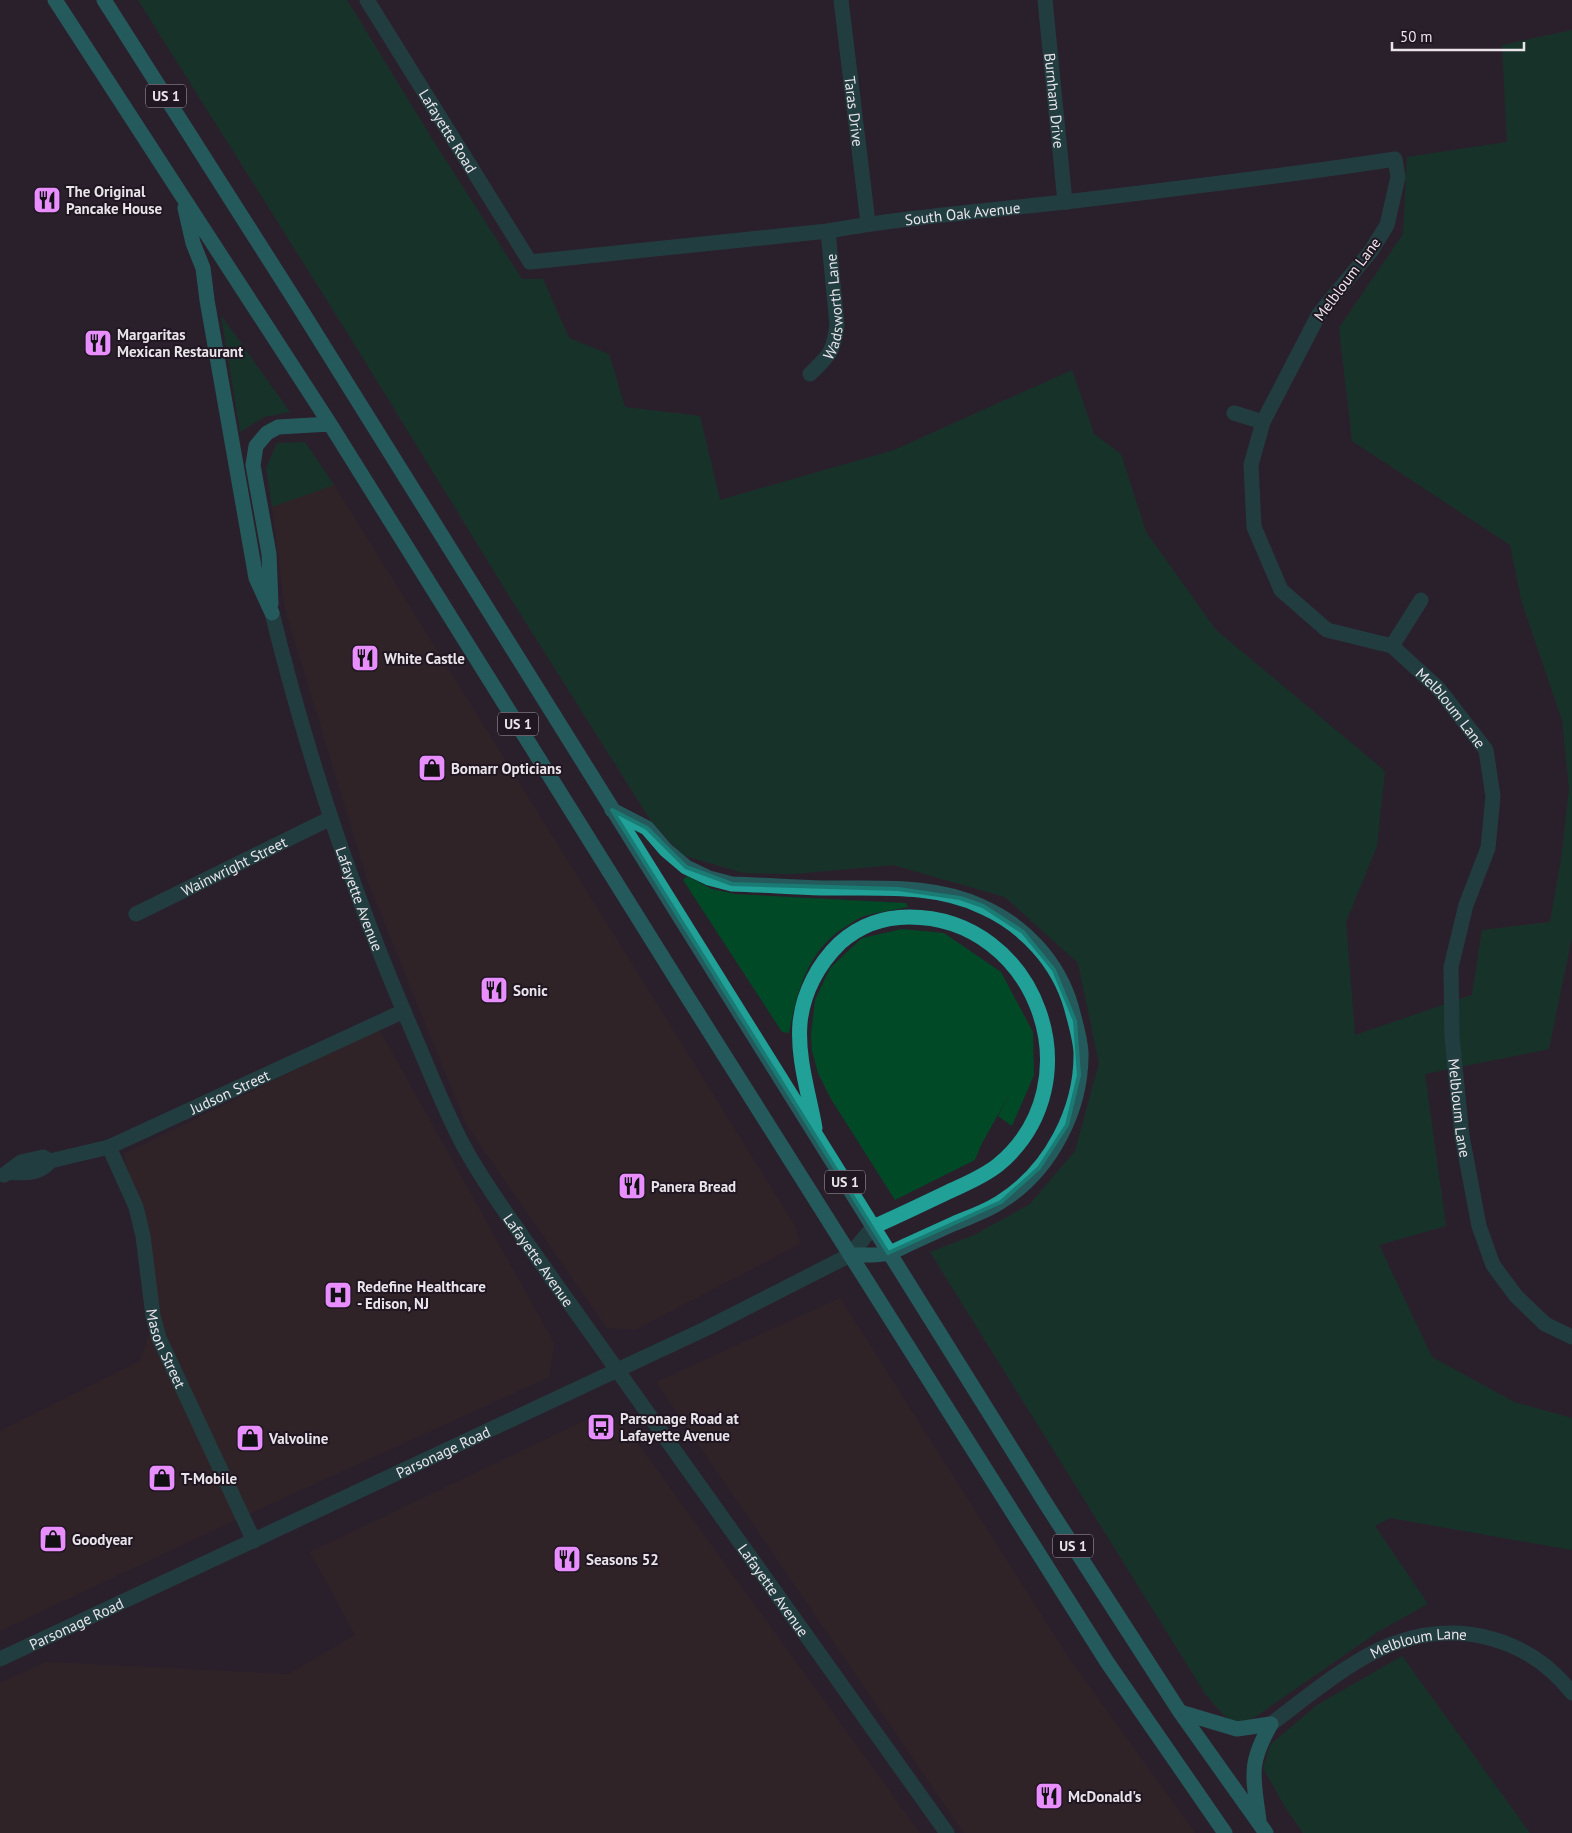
<svg xmlns="http://www.w3.org/2000/svg" width="1572" height="1833" viewBox="0 0 1572 1833" font-family="'PT Sans',sans-serif">
<rect width="100%" height="100%" fill="#2a202c"/>
<!-- commercial -->
<path fill="#392622" d="M 334,485 L 795,1226 L 800,1244 L 635,1330 L 607,1328 L 466,1124 L 368,882 L 285,609 L 272,507 Z
M 379,1029 L 554,1343 L 549,1377 L 233,1521 L 0,1631 L 0,1431 L 140,1361 L 156,1313 L 124,1154 Z
M 840,1298 L 1068,1657 L 1195,1833 L 964,1833 L 656,1382 Z
M 588,1419 L 609,1420 L 625,1426 L 920,1833 L 0,1833 L 0,1683 L 46,1662 L 289,1674 L 355,1635 L 310,1552 Z"/>
<!-- green -->
<path fill="#004927" d="M 138,0 L 347,0 L 434,142 L 522,279 L 543,279 L 569,338 L 609,354 L 625,407 L 700,416 L 720,500 L 894,450 L 1072,370 L 1094,434 L 1121,454 L 1146,532 L 1216,630 L 1385,771 L 1377,846 L 1346,922 L 1355,1035 L 1472,995 L 1482,930 L 1550,922 L 1561,860 L 1569,789 L 1562,720 L 1522,603 L 1510,545 L 1352,441 L 1339,328 L 1403,234 L 1407,157 L 1507,142 L 1502,45 L 1572,30 L 1572,937 L 1549,1049 L 1425,1074 L 1446,1226 L 1379,1245 L 1432,1357 L 1514,1402 L 1572,1418 L 1572,1550 L 1390,1518 L 1375,1526 L 1428,1604 L 1379,1631 L 1255,1717 C 1228,1729 1223,1713 1206,1695 L 930,1252 L 974,1235 L 1030,1204 L 1075,1151 L 1099,1063 L 1078,963 L 1005,897 L 893,865 L 793,874 L 743,873 L 682,855 L 651,821 L 521,615 L 345,329 Z
M 221,315 L 290,412 L 264,417 L 240,432 Z
M 305,442 L 334,485 L 272,507 L 266,468 L 277,443 Z
M 687,876 L 712,889 L 735,894 L 906,903 L 908,907 C 893,910 877,912 862,917 C 856,919 851,924 845,927 C 807,951 797,992 789,1033 L 782,1032 L 683,880 Z
M 902,929 L 944,933 L 1001,972 L 1033,1032 L 1034,1075 L 1012,1126 L 998,1116 L 1010,1093 L 981,1145 L 975,1160 L 895,1200 L 831,1099 L 818,1073 L 812,1051 L 811,1034 L 815,1000 L 830,968 L 862,938 Z
M 1402,1656 L 1527,1829 L 1530,1833 L 1303,1833 L 1284,1805 L 1263,1768 L 1270,1745 L 1317,1705 Z"/>
<g fill="none" stroke-linecap="round" stroke-linejoin="round">
<!-- minor -->
<g stroke="#1a605a" stroke-width="15">
<path id="s1" d="M 367,0 L 530,262 L 828,231 C 906,217 985,211 1065,202 C 1175,189 1286,176 1395,159 L 1398,177 L 1387,225 L 1371,251 L 1319,314 L 1263,422 L 1251,465 L 1254,527 L 1281,590 L 1327,630 L 1392,646 L 1439,689 L 1486,750 L 1493,796 L 1488,848 L 1466,905 L 1451,967 L 1452,1037 L 1462,1136 L 1479,1226 L 1493,1265 L 1516,1296 L 1545,1324 L 1572,1337"/>
<path id="s2" d="M 841,0 L 868,223"/>
<path id="s3" d="M 1045,0 L 1065,202"/>
<path id="s4" d="M 810,374 C 829,355 833,354 837,325 L 828,231"/>
<path d="M 1234,413 L 1263,422"/>
<path d="M 1392,646 L 1421,600"/>
<path id="s5" d="M 136,914 L 331,818"/>
<path id="s6" d="M 109,1147 L 136,1207 L 143,1236 L 153,1316 L 159,1338 L 254,1541"/>
<path id="s7" d="M 9,1172 C 24,1174 41,1174 50,1161 L 109,1147 L 404,1011"/>
<path d="M 4,1175 L 21,1162 L 43,1157 L 50,1161"/>
<path id="s8" d="M 1271,1724 C 1306,1698 1354,1657 1395,1643 C 1460,1620 1529,1638 1572,1693"/>
</g>
<!-- tertiary -->
<g stroke="#1a605a" stroke-width="15">
<path id="s9" d="M 272,613 C 307,755 353,894 411,1028 C 428,1067 443,1107 463,1145 C 489,1192 523,1236 553,1280 L 947,1833"/>
<path id="s10" d="M 0,1659 L 705,1329 L 850,1255 L 873,1227"/>
</g>
<!-- trunk -->
<path stroke="#20a097" stroke-width="15" d="M 55,0 L 330,424 L 680,985 L 1107,1662 L 1225,1833
M 104,0 L 298,305 L 1046,1504 L 1180,1712 L 1266,1833
M 185,208 L 193,243 L 203,268 L 207,300 L 256,578 L 272,613
M 271,604 L 269,554 L 253,465 L 256,446 L 267,433 L 278,427 L 330,424
M 612,810 L 647,828 L 666,850 L 686,867 L 709,878 L 732,884 C 762,885 792,887 822,888 C 875,889 934,883 983,907 C 1025,926 1058,962 1071,1006 C 1075,1021 1080,1037 1081,1052 C 1082,1109 1051,1170 1002,1201 C 988,1211 969,1217 953,1224 C 938,1231 922,1238 907,1245 C 901,1248 895,1251 889,1253 C 877,1256 862,1255 850,1255
M 815,1128 C 809,1094 797,1058 800,1023 C 803,993 818,964 840,943 C 859,926 883,917 909,917 C 1037,917 1097,1083 998,1165 C 983,1177 965,1184 948,1192 C 923,1204 898,1216 873,1227
M 1180,1712 L 1237,1729 L 1271,1724
M 1259,1820 C 1253,1776 1248,1764 1271,1724"/>
</g>
<!-- marked area -->
<path d="M0 0H1572V1833H0ZM 612,810 L 647,828 L 686,867 L 732,884 L 898,889 L 960,898 L 983,906 L 1023,932 L 1054,970 L 1075,1021 L 1079,1075 L 1067,1125 L 1039,1168 L 1001,1202 L 888,1253 Z" fill="#2a202c" fill-opacity=".55" fill-rule="evenodd"/>
<path fill="none" stroke="#1a7b74" stroke-width="4" stroke-linejoin="round" d="M 612,810 L 647,828 L 686,867 L 732,884 L 898,889 L 960,898 L 983,906 L 1023,932 L 1054,970 L 1075,1021 L 1079,1075 L 1067,1125 L 1039,1168 L 1001,1202 L 888,1253 Z"/>
<!-- icons -->
<defs>
<symbol id="restaurant-square" viewBox="-11 -11 22 22"><rect x="-9" y="-9" width="18" height="18" rx="4" fill="#e88eff" stroke="#201722"/><path d="M-5-6h1v4h1v-4h1v4h1v-4h1v5L-1.5 .5V6h-2V.5L-5-1ZM5-6V6H3V1.5H1.5Q1.5-4 5-6Z" fill="#111"/></symbol>
<symbol id="shop-square" viewBox="-11 -11 22 22"><rect x="-9" y="-9" width="18" height="18" rx="4" fill="#e88eff" stroke="#201722"/><path d="M-5-2.5h2.3a2.7 3.5 0 0 1 5.4 0H5L5.5 6h-11ZM-1.5-2.5h3a1.5 2.3 0 0 0-3 0Z" fill="#111"/></symbol>
<symbol id="hospital-square" viewBox="-11 -11 22 22"><rect x="-9" y="-9" width="18" height="18" rx="4" fill="#e88eff" stroke="#201722"/><path d="M-5-5h3v3.5h4V-5h3V5h-3V1.5h-4V5h-3Z" fill="#111"/></symbol>
<symbol id="bus-square" viewBox="-11 -11 22 22"><rect x="-9" y="-9" width="18" height="18" rx="4" fill="#e88eff" stroke="#201722"/><path d="M-5-6H5V4H4V6H2V4H-2V6H-4V4H-5ZM-3.5-4V0h7V-4ZM-3.5 1.2v1.5H-2V1.2ZM2 1.2v1.5H3.5V1.2Z" fill="#111"/></symbol>
</defs>
<g fill-rule="evenodd">
<use href="#restaurant-square" x="31" y="184" width="32" height="32"/>
<use href="#restaurant-square" x="82" y="327" width="32" height="32"/>
<use href="#restaurant-square" x="349" y="642" width="32" height="32"/>
<use href="#shop-square" x="416" y="752" width="32" height="32"/>
<use href="#restaurant-square" x="478" y="974" width="32" height="32"/>
<use href="#restaurant-square" x="616" y="1170" width="32" height="32"/>
<use href="#hospital-square" x="322" y="1279" width="32" height="32"/>
<use href="#bus-square" x="585" y="1411" width="32" height="32"/>
<use href="#shop-square" x="234" y="1422" width="32" height="32"/>
<use href="#shop-square" x="146" y="1462" width="32" height="32"/>
<use href="#shop-square" x="37" y="1523" width="32" height="32"/>
<use href="#restaurant-square" x="551" y="1543" width="32" height="32"/>
<use href="#restaurant-square" x="1033" y="1780" width="32" height="32"/>
</g>
<g text-anchor="middle" dominant-baseline="central" stroke-width="4" stroke-linejoin="round" paint-order="stroke">
<!-- shield labels -->
<g fill="#201722" stroke="#ada6ae" stroke-width="1">
<rect x="146" y="84.5" width="40" height="23" rx="4"/>
<rect x="498" y="712.5" width="40" height="23" rx="4"/>
<rect x="825" y="1170.5" width="40" height="23" rx="4"/>
<rect x="1053" y="1534.5" width="40" height="23" rx="4"/>
</g>
<g font-size="14" font-weight="bold" fill="#e9e3ea">
<text x="166" y="96">US 1</text>
<text x="518" y="724">US 1</text>
<text x="845" y="1182">US 1</text>
<text x="1073" y="1546">US 1</text>
</g>
<!-- street labels -->
<g font-size="15" fill="#e9e3ea" stroke="#201722">
<text stroke="none"><textPath href="#s3" startOffset="101">Burnham Drive</textPath></text>
<text stroke="none"><textPath href="#s2" startOffset="112">Taras Drive</textPath></text>
<text stroke="none"><textPath href="#s1" startOffset="154">Lafayette Road</textPath></text>
<text stroke="none"><textPath href="#s1" startOffset="744">South Oak Avenue</textPath></text>
<text transform="translate(1347 279) rotate(-53)">Melbloum Lane</text>
<text stroke="none"><textPath href="#s4" startOffset="76">Wadsworth Lane</textPath></text>
<text stroke="none"><textPath href="#s1" startOffset="1870">Melbloum Lane</textPath></text>
<text stroke="none"><textPath href="#s5" startOffset="109">Wainwright Street</textPath></text>
<text stroke="none"><textPath href="#s9" startOffset="299">Lafayette Avenue</textPath></text>
<text stroke="none"><textPath href="#s7" startOffset="238">Judson Street</textPath></text>
<text stroke="none"><textPath href="#s1" startOffset="2290">Melbloum Lane</textPath></text>
<text stroke="none"><textPath href="#s9" startOffset="704">Lafayette Avenue</textPath></text>
<text stroke="none"><textPath href="#s6" startOffset="211">Mason Street</textPath></text>
<text stroke="none"><textPath href="#s10" startOffset="489">Parsonage Road</textPath></text>
<text stroke="none"><textPath href="#s9" startOffset="1109">Lafayette Avenue</textPath></text>
<text stroke="none"><textPath href="#s10" startOffset="84">Parsonage Road</textPath></text>
<text stroke="none"><textPath href="#s8" startOffset="172">Melbloum Lane</textPath></text>
</g>
<!-- poi labels -->
<g font-size="15" font-weight="bold" fill="#e9e3ea" stroke="#201722" text-anchor="start">
<text x="66" y="191">The Original<tspan x="66" dy="17">Pancake House</tspan></text>
<text x="117" y="334">Margaritas<tspan x="117" dy="17">Mexican Restaurant</tspan></text>
<text x="384" y="658">White Castle</text>
<text x="451" y="768">Bomarr Opticians</text>
<text x="513" y="990">Sonic</text>
<text x="651" y="1186">Panera Bread</text>
<text x="357" y="1286">Redefine Healthcare<tspan x="357" dy="17">- Edison, NJ</tspan></text>
<text x="620" y="1418">Parsonage Road at<tspan x="620" dy="17">Lafayette Avenue</tspan></text>
<text x="269" y="1438">Valvoline</text>
<text x="181" y="1478">T-Mobile</text>
<text x="72" y="1539">Goodyear</text>
<text x="586" y="1559">Seasons 52</text>
<text x="1068" y="1796">McDonald's</text>
</g>
</g>
<!-- scale -->
<path d="M1392 42v8h132v-8" fill="none" stroke="#e9e3ea" stroke-width="2.5"/>
<text x="1400" y="42" font-size="15" fill="#e9e3ea" stroke="#201722" stroke-width="4" paint-order="stroke">50 m</text>
</svg>
